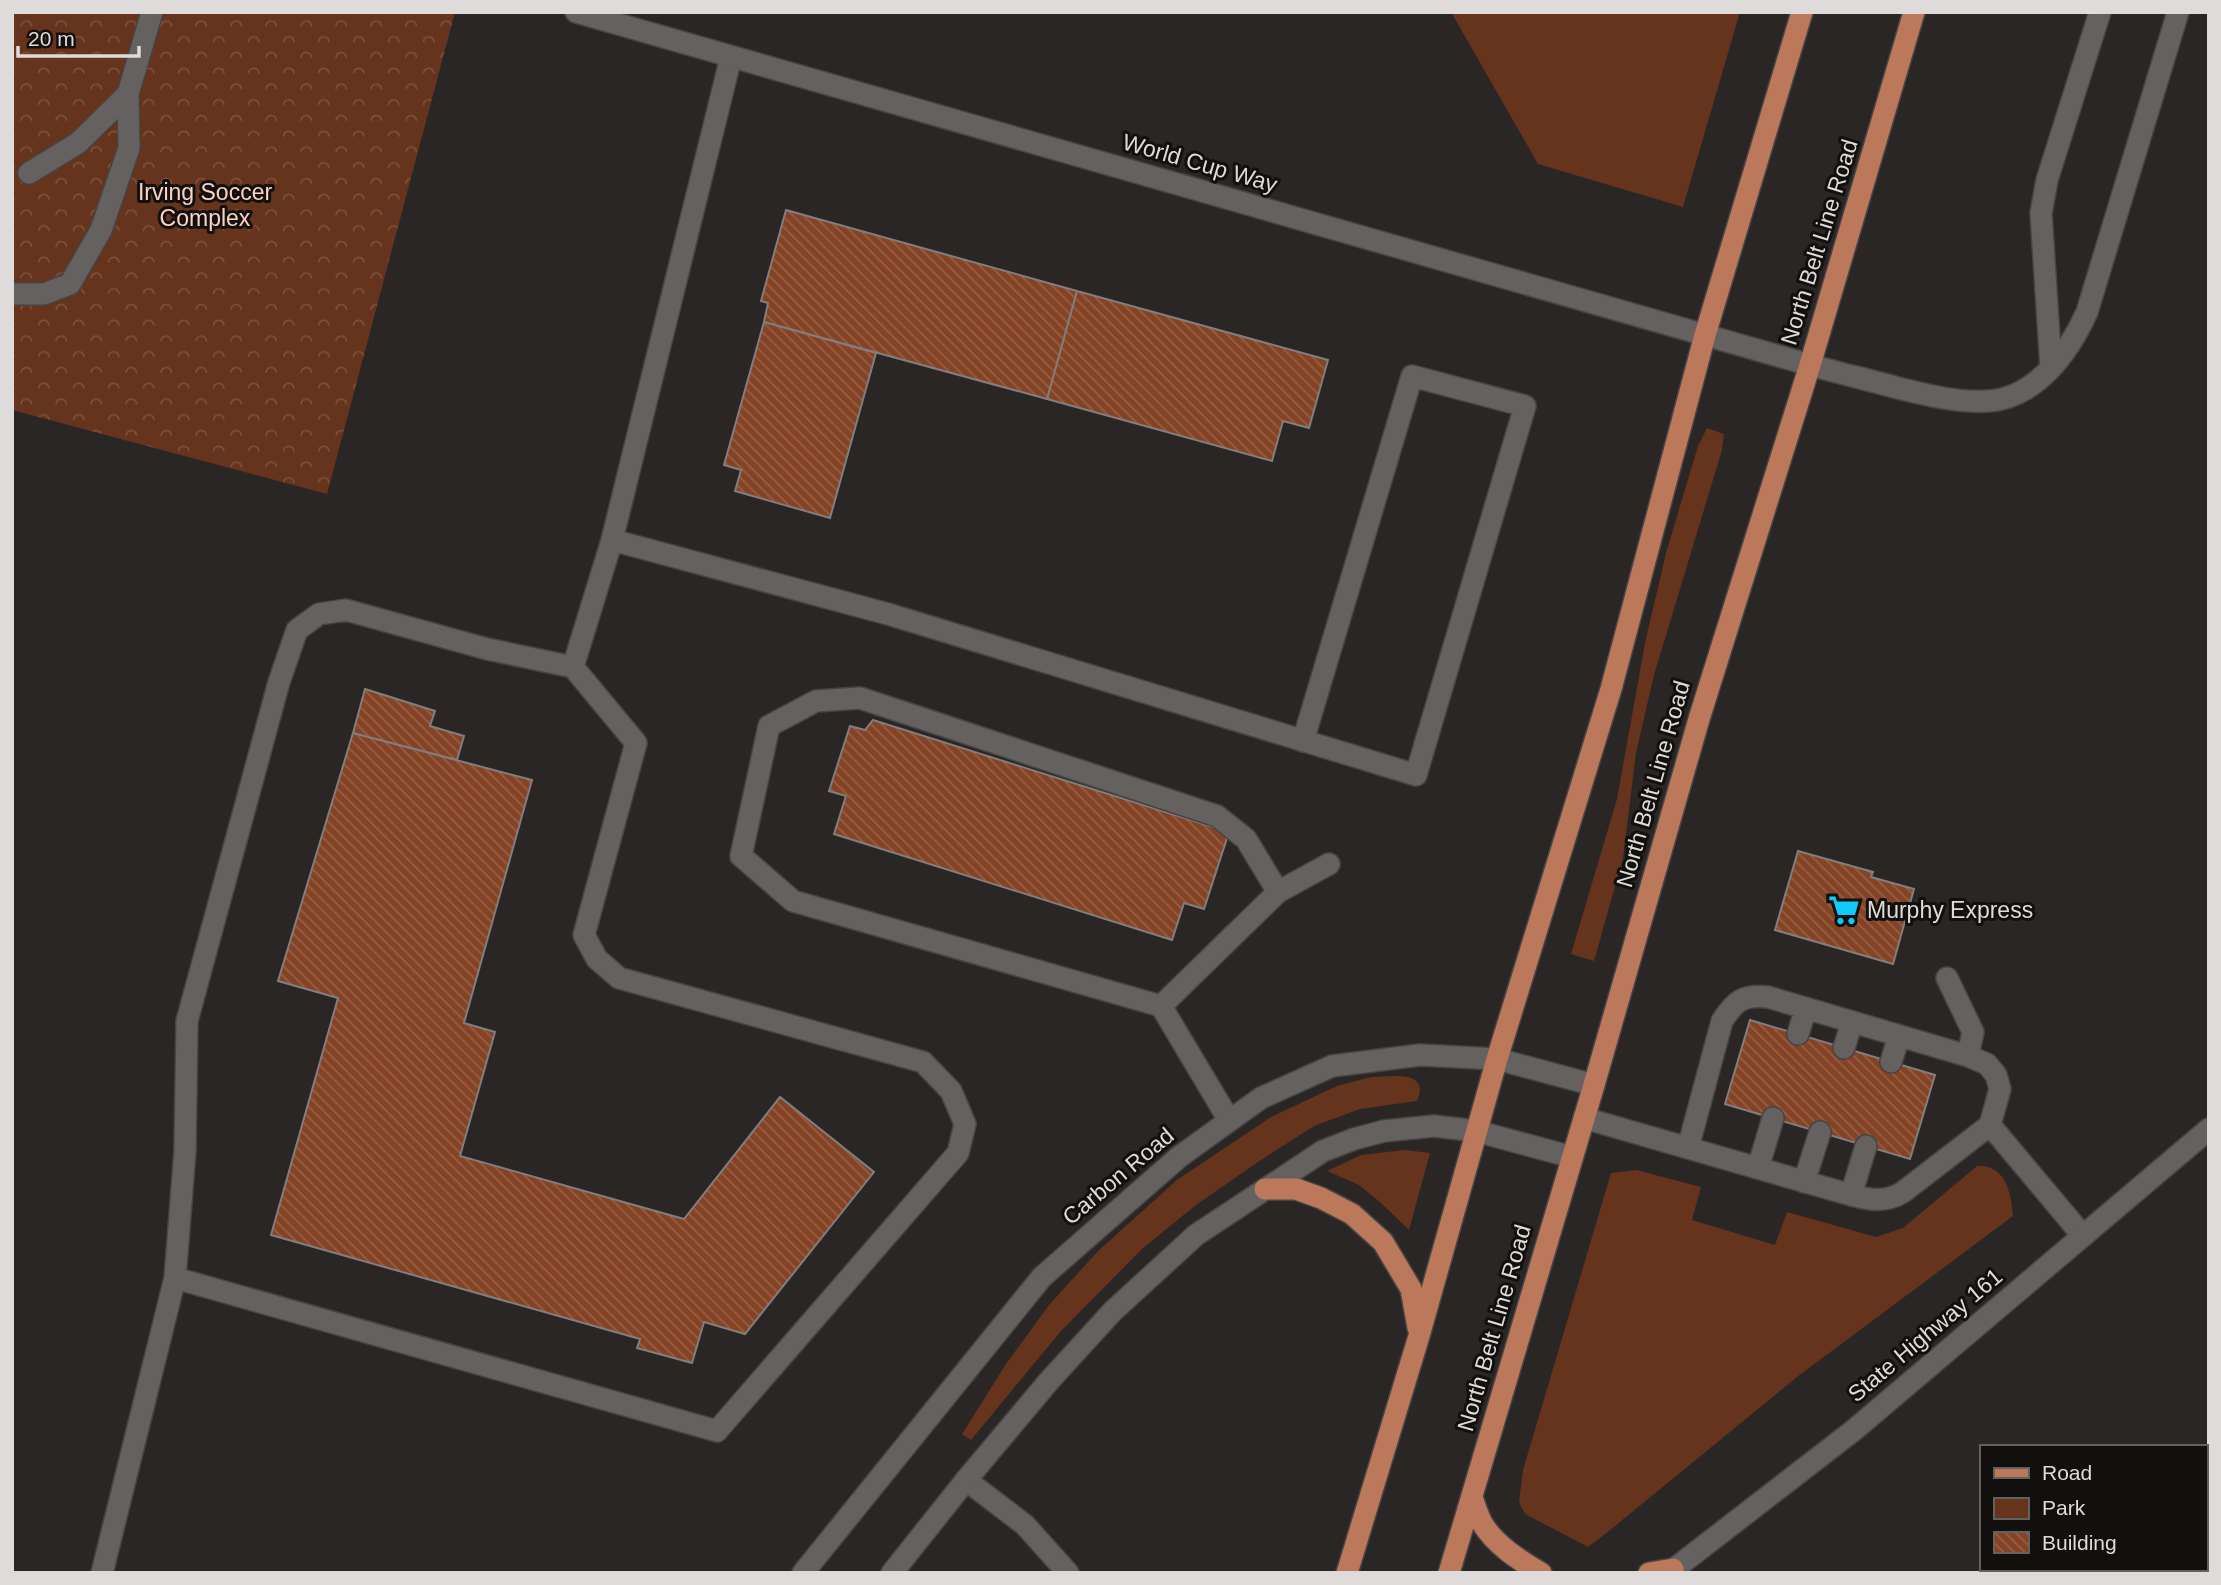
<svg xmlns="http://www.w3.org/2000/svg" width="2221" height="1585" viewBox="0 0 2221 1585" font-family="Arial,sans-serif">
<defs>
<pattern id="forest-crowns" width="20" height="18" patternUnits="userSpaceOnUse" patternTransform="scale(1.75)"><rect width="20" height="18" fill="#66331d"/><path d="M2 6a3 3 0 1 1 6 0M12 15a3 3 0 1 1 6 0" fill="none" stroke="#7b503d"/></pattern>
<pattern id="building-back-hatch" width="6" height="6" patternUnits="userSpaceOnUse" patternTransform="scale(1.75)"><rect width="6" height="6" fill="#854326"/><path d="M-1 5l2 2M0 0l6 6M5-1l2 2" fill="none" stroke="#965e45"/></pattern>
</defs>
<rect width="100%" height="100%" fill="#2a2625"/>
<!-- green -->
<path fill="#66331d" d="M 1451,12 L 1740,12 L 1683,207 L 1538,164 Z
M 1707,428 L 1724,434 L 1722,450 L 1654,675 L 1636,753 L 1623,858 L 1594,961 L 1571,954 L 1617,799 L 1645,643 L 1666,553 L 1698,446 Z
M 1371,1077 C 1390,1077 1431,1069 1417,1101 L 1360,1109 L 1314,1126 L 1258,1162 L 1196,1205 L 1143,1248 L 1061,1331 L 971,1440 L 962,1434 L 1006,1364 L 1049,1305 L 1098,1251 L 1177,1180 L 1271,1117 L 1337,1086 Z
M 1404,1150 L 1430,1153 L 1409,1230 L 1381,1203 L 1359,1185 L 1327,1171 L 1361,1155 Z
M 1977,1166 C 2006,1164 2011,1193 2013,1216 L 1797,1377 L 1604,1535 L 1588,1547 L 1525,1514 L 1519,1502 L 1523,1470 L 1611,1173 L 1636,1170 L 1701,1187 L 1692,1220 L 1775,1245 L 1787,1212 L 1876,1237 L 1903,1228 Z"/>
<!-- forest -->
<path fill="url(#forest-crowns)" d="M 12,12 L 455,12 L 327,494 L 12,410 Z"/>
<!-- building -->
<path fill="url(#building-back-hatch)" stroke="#827e7d" stroke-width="2" d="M 786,210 L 1077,291 L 1047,399 L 764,322 L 768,303 L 761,301 Z
M 1077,291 L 1328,360 L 1309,428 L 1283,421 L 1272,461 L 1047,399 Z
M 764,322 L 876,353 L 830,518 L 735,491 L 741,470 L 724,465 Z
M 365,689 L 435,711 L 430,726 L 464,736 L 457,760 L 353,733 Z
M 873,720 L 1229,832 L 1204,909 L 1184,903 L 1172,940 L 834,834 L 846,796 L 829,791 L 850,726 L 865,730 Z
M 353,733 L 532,780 L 464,1023 L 495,1032 L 460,1156 L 684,1219 L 780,1097 L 874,1172 L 745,1334 L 704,1322 L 692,1363 L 637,1348 L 640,1339 L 271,1235 L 338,998 L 278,981 Z
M 1798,851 L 1873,872 L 1871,877 L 1914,889 L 1893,964 L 1775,930 Z
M 1750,1020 L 1935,1075 L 1910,1159 L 1725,1104 Z"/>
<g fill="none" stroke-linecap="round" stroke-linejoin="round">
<defs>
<path id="lane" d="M 29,173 L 78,143 L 128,94
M 12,294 L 44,294 L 70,284 L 101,230 L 129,148 L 128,94 L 152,12
M 1810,365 C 1839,373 1869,380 1898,388 C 1927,395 1958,403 1988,401 C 2036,398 2069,352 2087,312 L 2178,12
M 2051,368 L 2041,213 L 2047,180 L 2100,12
M 612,540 L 888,614 L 1416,775 L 1525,406 L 1412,376 L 1303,741
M 1278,892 L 1329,864
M 1947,978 L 1973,1032 L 1968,1056
M 1161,1006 L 1278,892 L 1246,839 L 1217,816 L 860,698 L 816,701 L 769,726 L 741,856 L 793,901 L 1161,1006 L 1229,1120
M 1798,1034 L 1806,1008
M 1844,1048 L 1852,1022
M 1891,1062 L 1899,1036
M 1584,1118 L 1851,1195 C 1869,1200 1886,1203 1903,1192 L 1990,1125 L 2000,1089 L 1996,1075 L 1987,1064 L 1968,1056 L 1768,997 C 1743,994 1735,1001 1722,1021 L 1688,1148
M 1990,1125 L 2083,1236
M 1758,1168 L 1773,1118
M 1804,1182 L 1820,1132
M 1851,1195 L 1866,1146
M 175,1278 L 717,1431 L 958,1153 L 965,1124 L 951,1091 L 923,1062 L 619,978 L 597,959 L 584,935 L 636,743 L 573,667
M 966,1480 L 1025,1525 L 1068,1573
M 102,1573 L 175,1278 L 185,1151 L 187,1021 L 279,682 L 297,630 L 319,614 L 346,610 L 487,649 L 573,667 L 612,540 L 731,57"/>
<path id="street" d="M 576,12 L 1810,365"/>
<path id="secondary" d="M 803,1573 L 1042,1277 L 1179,1157 L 1261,1098 L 1332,1066 L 1420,1055 L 1497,1059 L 1594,1085
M 892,1573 L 966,1480 L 1049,1381 L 1113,1311 L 1196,1235 L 1323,1151 L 1354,1139 L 1384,1131 L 1434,1126 L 1476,1131 L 1572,1157
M 1669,1573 L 1854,1430 L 2209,1129"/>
<path id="primary" d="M 1265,1189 L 1296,1189 L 1321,1198 L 1352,1214 L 1383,1242 L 1411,1289 L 1418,1328
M 1472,1497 C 1475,1506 1478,1515 1482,1523 C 1495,1545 1519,1560 1541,1573
M 1347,1573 L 1419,1336 L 1497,1059 L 1611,689 L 1705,335 L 1802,12
M 1449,1573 L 1594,1085 L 1699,719 L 1810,365 L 1914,12
M 1649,1573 L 1673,1569"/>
</defs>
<!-- lane casing -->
<use href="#lane" stroke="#474443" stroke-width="24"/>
<!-- street casing -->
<use href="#street" stroke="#474443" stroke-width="24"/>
<!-- secondary casing -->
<use href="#secondary" stroke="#474443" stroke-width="24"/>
<!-- primary casing -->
<use href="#primary" stroke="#474443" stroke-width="24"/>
<!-- lane -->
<use href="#lane" stroke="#656160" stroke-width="21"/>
<!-- street -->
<use href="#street" stroke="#656160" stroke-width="21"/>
<!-- secondary -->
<use href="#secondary" stroke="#656160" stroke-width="21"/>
<!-- primary -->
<use href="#primary" stroke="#bc785b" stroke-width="21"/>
</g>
<!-- icons -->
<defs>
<symbol id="supermarket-bare" viewBox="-9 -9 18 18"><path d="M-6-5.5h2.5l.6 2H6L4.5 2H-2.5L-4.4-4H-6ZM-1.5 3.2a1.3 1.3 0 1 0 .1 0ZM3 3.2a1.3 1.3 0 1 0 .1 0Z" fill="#10cafa" stroke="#11100f" stroke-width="2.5" paint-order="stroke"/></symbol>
</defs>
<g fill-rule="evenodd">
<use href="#supermarket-bare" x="1822" y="888" width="44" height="44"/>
</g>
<g text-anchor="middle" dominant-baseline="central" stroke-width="6" stroke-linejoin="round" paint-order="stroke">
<!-- street labels -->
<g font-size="23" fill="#dedbda" stroke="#11100f">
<text transform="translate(1200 163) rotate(16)">World Cup Way</text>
<text transform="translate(1819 242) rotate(-73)">North Belt Line Road</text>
<text transform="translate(1653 784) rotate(-74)">North Belt Line Road</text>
<text transform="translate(1118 1176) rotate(-40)">Carbon Road</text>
<text transform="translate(1494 1328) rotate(-74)">North Belt Line Road</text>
<text transform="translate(1925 1335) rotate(-40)">State Highway 161</text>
</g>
<!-- park labels -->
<g font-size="23" fill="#fbd1c1" stroke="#11100f">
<text x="205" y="192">Irving Soccer<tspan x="205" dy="26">Complex</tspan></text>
</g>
<!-- poi labels -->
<g font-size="23" fill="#dedbda" stroke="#11100f" text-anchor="start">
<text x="1867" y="910">Murphy Express</text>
</g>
</g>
<!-- border -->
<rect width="2221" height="1585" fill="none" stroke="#dedbda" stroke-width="28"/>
<!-- legend -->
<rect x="1980" y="1445" width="228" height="126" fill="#11100f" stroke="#636160" stroke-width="2"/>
<rect x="1994" y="1468" width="35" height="10" fill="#bc785b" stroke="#636160" stroke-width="2"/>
<text x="2042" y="1480" font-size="21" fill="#dedbda">Road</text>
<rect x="1994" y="1498" width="35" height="21" fill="#66331d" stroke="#636160" stroke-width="2"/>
<text x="2042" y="1515" font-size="21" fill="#dedbda">Park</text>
<rect x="1994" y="1532" width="35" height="21" fill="url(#building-back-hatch)" stroke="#636160" stroke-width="2"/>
<text x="2042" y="1550" font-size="21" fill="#dedbda">Building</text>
<!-- scale -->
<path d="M18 46v10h121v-10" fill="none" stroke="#dedbda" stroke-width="3.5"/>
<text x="28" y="46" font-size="21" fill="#dedbda" stroke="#11100f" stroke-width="5" paint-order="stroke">20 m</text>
</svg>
